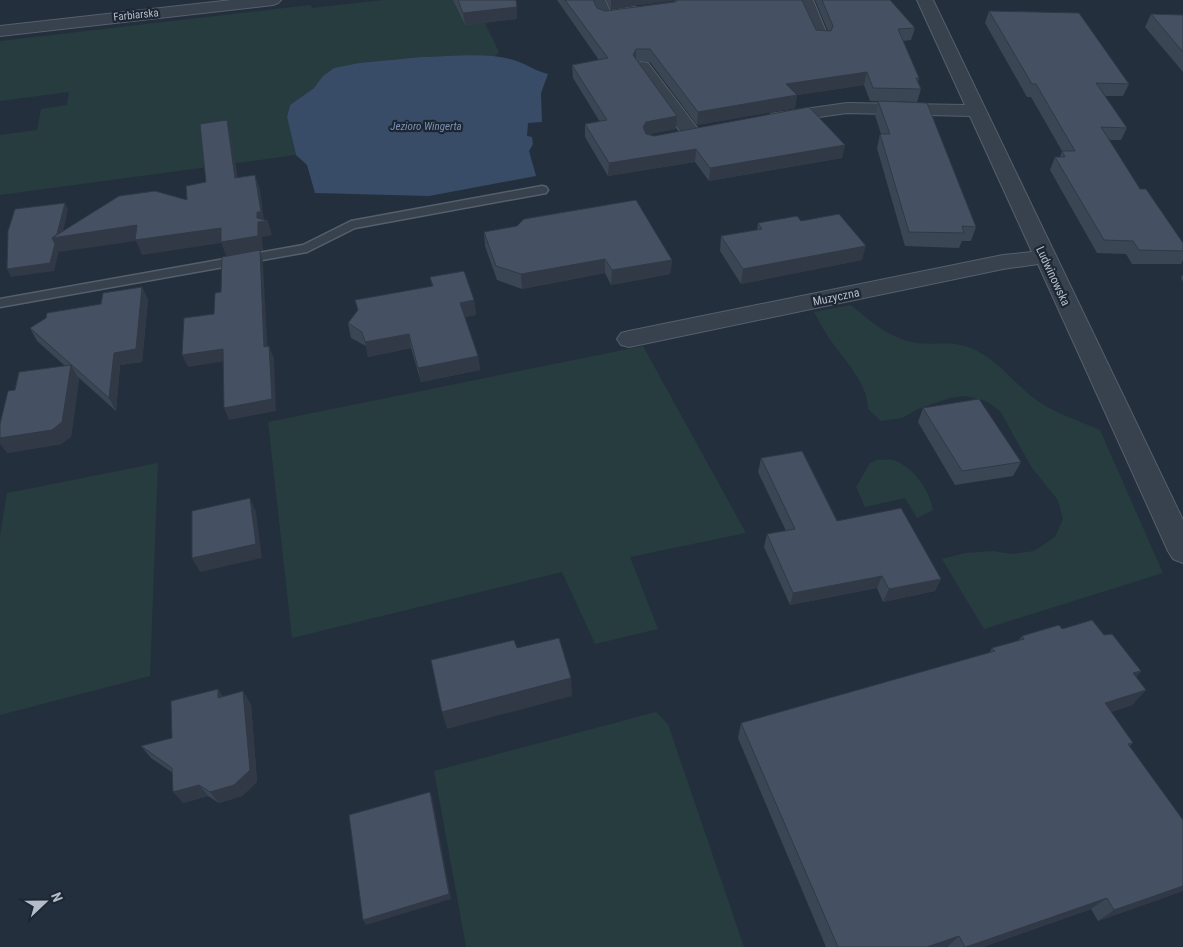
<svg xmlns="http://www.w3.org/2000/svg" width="1183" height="947" viewBox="0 0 1183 947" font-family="'Roboto Condensed',sans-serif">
<rect width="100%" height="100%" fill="#242f3e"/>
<!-- green -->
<path fill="#263c3f" d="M 382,0 L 453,0 L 485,23 L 499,52 L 495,57 L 421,57 L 359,63 L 334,68 L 314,88 L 290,105 L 287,117 L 296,155 L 0,195 L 0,135 L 37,130 L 41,109 L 67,105 L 69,92 L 0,101 L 0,41 L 311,5 L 312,8 Z
M 851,305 C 869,320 888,337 912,342 C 937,347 955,338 979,352 C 999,363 1014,382 1031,396 C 1051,412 1077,420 1100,430 L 1163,573 L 984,629 L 942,559 L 965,553 L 992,551 L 1013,554 L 1034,551 L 1055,537 L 1063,519 L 1058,500 L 1032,468 L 1000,411 L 986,401 L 966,396 L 950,398 L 918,409 L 902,418 L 881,421 L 868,409 C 868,385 848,364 834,345 C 826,335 820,323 814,312 Z
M 643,346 L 746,533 L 630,557 L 658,629 L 595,644 L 562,572 L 292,638 L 268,422 Z
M 877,460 C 882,460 888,459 893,460 C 914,467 929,490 933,510 L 917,518 L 905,498 L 865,507 L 856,487 L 870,463 Z
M 158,463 L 150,676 L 0,715 L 0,536 L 7,493 Z
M 656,712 L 668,724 L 744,947 L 466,947 L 434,771 Z"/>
<!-- water -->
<path fill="#394c67" d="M 421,57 C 448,57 484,52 510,59 C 524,62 534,71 548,74 L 541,93 L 542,122 L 528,123 L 527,136 L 532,137 L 533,144 L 529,151 L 536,176 L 429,196 L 315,193 L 307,165 L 296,155 L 287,117 L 290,105 L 314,88 L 323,76 L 334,68 L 359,63 Z"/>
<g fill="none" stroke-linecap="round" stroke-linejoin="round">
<defs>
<path id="lane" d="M 542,186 L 546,187 L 548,190 L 546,193 L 355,228 L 307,252 L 0,307 L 0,299 L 303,245 L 351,221 Z"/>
<path id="street" d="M 232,0 L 281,0 L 278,3 L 273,5 L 0,36 L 0,26 Z
M 589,0 L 605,0 L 610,11 L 635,7 L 640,9 L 643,12 L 640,15 C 628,18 612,22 599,19 Z
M 797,0 L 813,0 L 829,39 L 827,42 L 815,42 Z
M 917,0 L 933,0 L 1183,520 L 1183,563 L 1173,559 L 1168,551 L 1038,264 L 1003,269 L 629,347 L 621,345 L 617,339 L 621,333 L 629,331 L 1003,255 L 1032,252 L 970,116 L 847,113 L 777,123 L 771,122 L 768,118 L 771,114 L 777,113 L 847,103 L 965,105 Z
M 642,62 L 648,63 L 698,129 L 700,133 L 698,137 L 691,139 L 684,137 L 634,67 L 636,63 Z"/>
</defs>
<!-- lane casing -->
<use href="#lane" stroke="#565f6c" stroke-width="3"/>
<!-- street casing -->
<use href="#street" stroke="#565f6c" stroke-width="2"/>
<!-- lane -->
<use href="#lane" fill="#38414e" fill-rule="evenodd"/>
<!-- street -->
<use href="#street" fill="#38414e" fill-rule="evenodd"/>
</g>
<!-- wall -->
<path fill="#3b4654" d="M 453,0 L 516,0 L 517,19 L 465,25 Z
M 557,0 L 593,0 L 597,8 L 605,11 L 676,1 L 674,0 L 611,9 L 606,0 L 802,0 L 816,30 L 828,31 L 815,0 L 890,0 L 915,28 L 911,40 L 903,41 L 919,78 L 918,82 L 921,89 L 917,102 L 870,101 L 864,85 L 797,95 L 795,108 L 697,125 L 650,62 L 637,61 L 676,129 L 649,134 L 654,136 L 845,145 L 842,158 L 709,181 L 695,162 L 608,176 L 585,137 L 585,124 L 600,122 L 573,78 L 572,65 L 599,60 Z
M 989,11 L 1129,84 L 1123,96 L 1104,96 L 1127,128 L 1121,140 L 1109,140 L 1140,189 L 1183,243 L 1183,260 L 1181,264 L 1132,264 L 1126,254 L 1097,253 L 1050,170 L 1055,157 L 1060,157 L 1062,151 L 1031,97 L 1027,97 L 985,23 Z
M 1151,14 L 1183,15 L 1183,72 L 1145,27 Z
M 878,101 L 976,227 L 971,241 L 962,241 L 959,248 L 905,246 L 877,148 L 880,134 L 881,134 L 875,115 Z
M 801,221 L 862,260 L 741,284 L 720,251 L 721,236 L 757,230 L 758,223 Z
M 484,232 L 672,260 L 670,274 L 611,285 L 605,273 L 522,289 L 497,280 L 485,246 Z
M 1183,274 L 1183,282 L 1181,278 Z
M 430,277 L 474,300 L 476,315 L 465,317 L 478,356 L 480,370 L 421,382 L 411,348 L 368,357 L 366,346 L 351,338 L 348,323 L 432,286 Z
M 142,287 L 148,300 L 142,362 L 120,365 L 116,411 L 78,377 L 79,379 L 71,437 L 61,444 L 7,453 L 15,390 L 65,366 L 37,341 L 30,328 L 101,304 Z
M 923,408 L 1021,462 L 1013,476 L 955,485 L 918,422 Z
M 761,458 L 837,521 L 941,579 L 935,591 L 883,602 L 877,588 L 790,605 L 764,547 L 767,534 L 786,531 L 758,472 Z
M 1062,629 L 1104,635 L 1141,671 L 1136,677 L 1146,690 L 1132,705 L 1111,712 L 1133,743 L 1129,746 L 1183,891 L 1098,921 L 1091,909 L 983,947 L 948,947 L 948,946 L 945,947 L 826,947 L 738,738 L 741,723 L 989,653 L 992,648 L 1018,641 L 1022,636 Z
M 218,689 L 223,697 L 251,704 L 257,782 L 242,796 L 219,803 L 208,796 L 183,803 L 173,773 L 151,758 L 141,746 L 172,738 Z"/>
<!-- shaded-wall -->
<path fill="#303945" d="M 516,0 L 517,19 L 465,25 L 463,13 Z
M 611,0 L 674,0 L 611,9 Z
M 636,49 L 636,61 L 633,55 Z
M 867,72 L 864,85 L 784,97 L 786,84 Z
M 797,95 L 795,108 L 697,125 L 698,112 Z
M 677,116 L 676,129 L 646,135 L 643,127 L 646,122 Z
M 227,120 L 231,134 L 240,192 L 235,178 Z
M 845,145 L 842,158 L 709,181 L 710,168 Z
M 696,149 L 695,162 L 608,176 L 609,163 Z
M 255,175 L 260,189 L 264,221 L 268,221 L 272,235 L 262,237 L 263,250 L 260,251 L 263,262 L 268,358 L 221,243 L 142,255 L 136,241 L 59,252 L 59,251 L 54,271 L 11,277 L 7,269 L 52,238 L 65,203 L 68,210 L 62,236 L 137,225 L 257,218 Z
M 866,246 L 862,260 L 741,284 L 743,269 Z
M 605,259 L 605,273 L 522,289 L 521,274 Z
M 672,260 L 670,274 L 611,285 L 612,270 Z
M 142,287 L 148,300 L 142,362 L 120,365 L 116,411 L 109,398 L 114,353 Z
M 474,300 L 476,315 L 462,318 L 460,303 Z
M 409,334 L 411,348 L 368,357 L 365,342 Z
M 269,346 L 274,358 L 276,411 L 229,420 L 224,408 Z
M 223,349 L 227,361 L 188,367 L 182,355 Z
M 478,356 L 480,370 L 421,382 L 418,368 Z
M 71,365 L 79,379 L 71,437 L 61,444 L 7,453 L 0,444 L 0,438 Z
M 250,498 L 256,512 L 262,558 L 200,572 L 192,558 Z
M 882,576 L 877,588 L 790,605 L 793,593 Z
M 941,579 L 935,591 L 883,602 L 889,589 Z
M 1141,671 L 1127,686 L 1133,673 Z
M 571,678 L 572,696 L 447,729 L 442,712 Z
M 218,689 L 226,702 L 218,698 Z
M 1146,690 L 1132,705 L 1092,718 L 1105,703 Z
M 243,691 L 251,704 L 257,782 L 242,796 L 219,803 L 210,792 Z
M 199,785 L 208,796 L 183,803 L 173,792 Z
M 430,792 L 432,797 L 451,899 L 366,925 L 363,920 Z
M 1183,886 L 1183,891 L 1098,921 L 1114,910 Z
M 1107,898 L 1091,909 L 983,947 L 966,947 Z
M 959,936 L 948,946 L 945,947 L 927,947 Z"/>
<!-- building -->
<path fill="#455162" stroke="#303945" d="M 458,0 L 516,0 L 517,7 L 463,13 Z
M 565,0 L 593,0 L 597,8 L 605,11 L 675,2 L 678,0 L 802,0 L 816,30 L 831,31 L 833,26 L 822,0 L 890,0 L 915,28 L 898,29 L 919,78 L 916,78 L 921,89 L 873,88 L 867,72 L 786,84 L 797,95 L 698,112 L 650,49 L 636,49 L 633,55 L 677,116 L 646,122 L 643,127 L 646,134 L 654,136 L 809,107 L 845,145 L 710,168 L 696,149 L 609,163 L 585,124 L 607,120 L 572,65 L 608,58 Z
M 989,11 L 1079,13 L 1129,84 L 1096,83 L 1127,128 L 1101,127 L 1140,189 L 1146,189 L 1183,243 L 1183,251 L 1139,250 L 1133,241 L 1104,240 L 1055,157 L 1065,157 L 1062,151 L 1075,151 L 1036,84 L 1032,84 Z
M 1151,14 L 1183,15 L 1183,52 Z
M 878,101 L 927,103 L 976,227 L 962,226 L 964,233 L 909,232 L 880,134 L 890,134 Z
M 227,120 L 235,178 L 255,175 L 261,212 L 257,212 L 257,218 L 268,221 L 258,222 L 258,236 L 221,242 L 221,228 L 135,240 L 137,225 L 52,238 L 119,196 L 155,191 L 187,200 L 186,186 L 206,182 L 200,124 Z
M 636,200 L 672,260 L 612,270 L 605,259 L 521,274 L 496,266 L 484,232 L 517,226 L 524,219 Z
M 65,203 L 57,234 L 52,238 L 55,244 L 50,263 L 7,269 L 8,231 L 15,209 Z
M 839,214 L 866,246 L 743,269 L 721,236 L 762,229 L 758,223 L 797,216 L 801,221 Z
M 260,250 L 264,347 L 269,346 L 272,399 L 224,408 L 223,349 L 182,355 L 184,318 L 214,314 L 215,293 L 221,292 L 222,257 Z
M 464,271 L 474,300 L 460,303 L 478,356 L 418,368 L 409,334 L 365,342 L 362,332 L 348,323 L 358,310 L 355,300 L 433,286 L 430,277 Z
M 142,287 L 136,349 L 114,353 L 109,398 L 30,328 L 46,318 L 47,313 L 101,304 L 103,293 Z
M 71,365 L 62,422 L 52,430 L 0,438 L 0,424 L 8,391 L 15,390 L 19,372 Z
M 979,399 L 1021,462 L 962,471 L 923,408 Z
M 802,451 L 837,521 L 901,508 L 941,579 L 889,589 L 882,576 L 793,593 L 767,534 L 795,529 L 761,458 Z
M 250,498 L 256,544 L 192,558 L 192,511 Z
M 1092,620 L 1104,635 L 1112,634 L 1141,671 L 1133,673 L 1146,690 L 1105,703 L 1133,743 L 1128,744 L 1183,820 L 1183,886 L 1114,910 L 1107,898 L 966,947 L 965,947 L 959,936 L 927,947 L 838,947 L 741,723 L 995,651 L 992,648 L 1024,639 L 1022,636 L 1059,625 L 1062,629 Z
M 559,638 L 571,678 L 442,712 L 431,660 L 514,640 L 517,648 Z
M 218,689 L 218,698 L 243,691 L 250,770 L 234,785 L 210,792 L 199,785 L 173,792 L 172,768 L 141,746 L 172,738 L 171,701 Z
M 430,792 L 449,894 L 363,920 L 349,815 Z"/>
<g text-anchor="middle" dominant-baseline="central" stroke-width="4.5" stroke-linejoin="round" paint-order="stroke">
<!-- far-street labels -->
<g font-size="11" fill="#b4bcc9" stroke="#1d2633">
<text transform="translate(136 15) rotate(-6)">Farbiarska</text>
</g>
<!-- far-water labels -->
<g font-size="11" font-style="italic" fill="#7c92b1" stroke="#1d2633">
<text x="426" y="126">Jezioro Wingerta</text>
</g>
<!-- street labels -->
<g font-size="12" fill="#b4bcc9" stroke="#1d2633">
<text transform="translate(1053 276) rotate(65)">Ludwinowska</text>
<text transform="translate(836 297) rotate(-12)">Muzyczna</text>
</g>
</g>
<!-- north arrow -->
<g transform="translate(45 902) rotate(68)" stroke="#1d2633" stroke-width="4" paint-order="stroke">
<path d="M0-4L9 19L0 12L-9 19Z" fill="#b4bcc9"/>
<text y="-8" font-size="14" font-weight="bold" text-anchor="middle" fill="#b4bcc9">N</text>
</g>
</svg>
